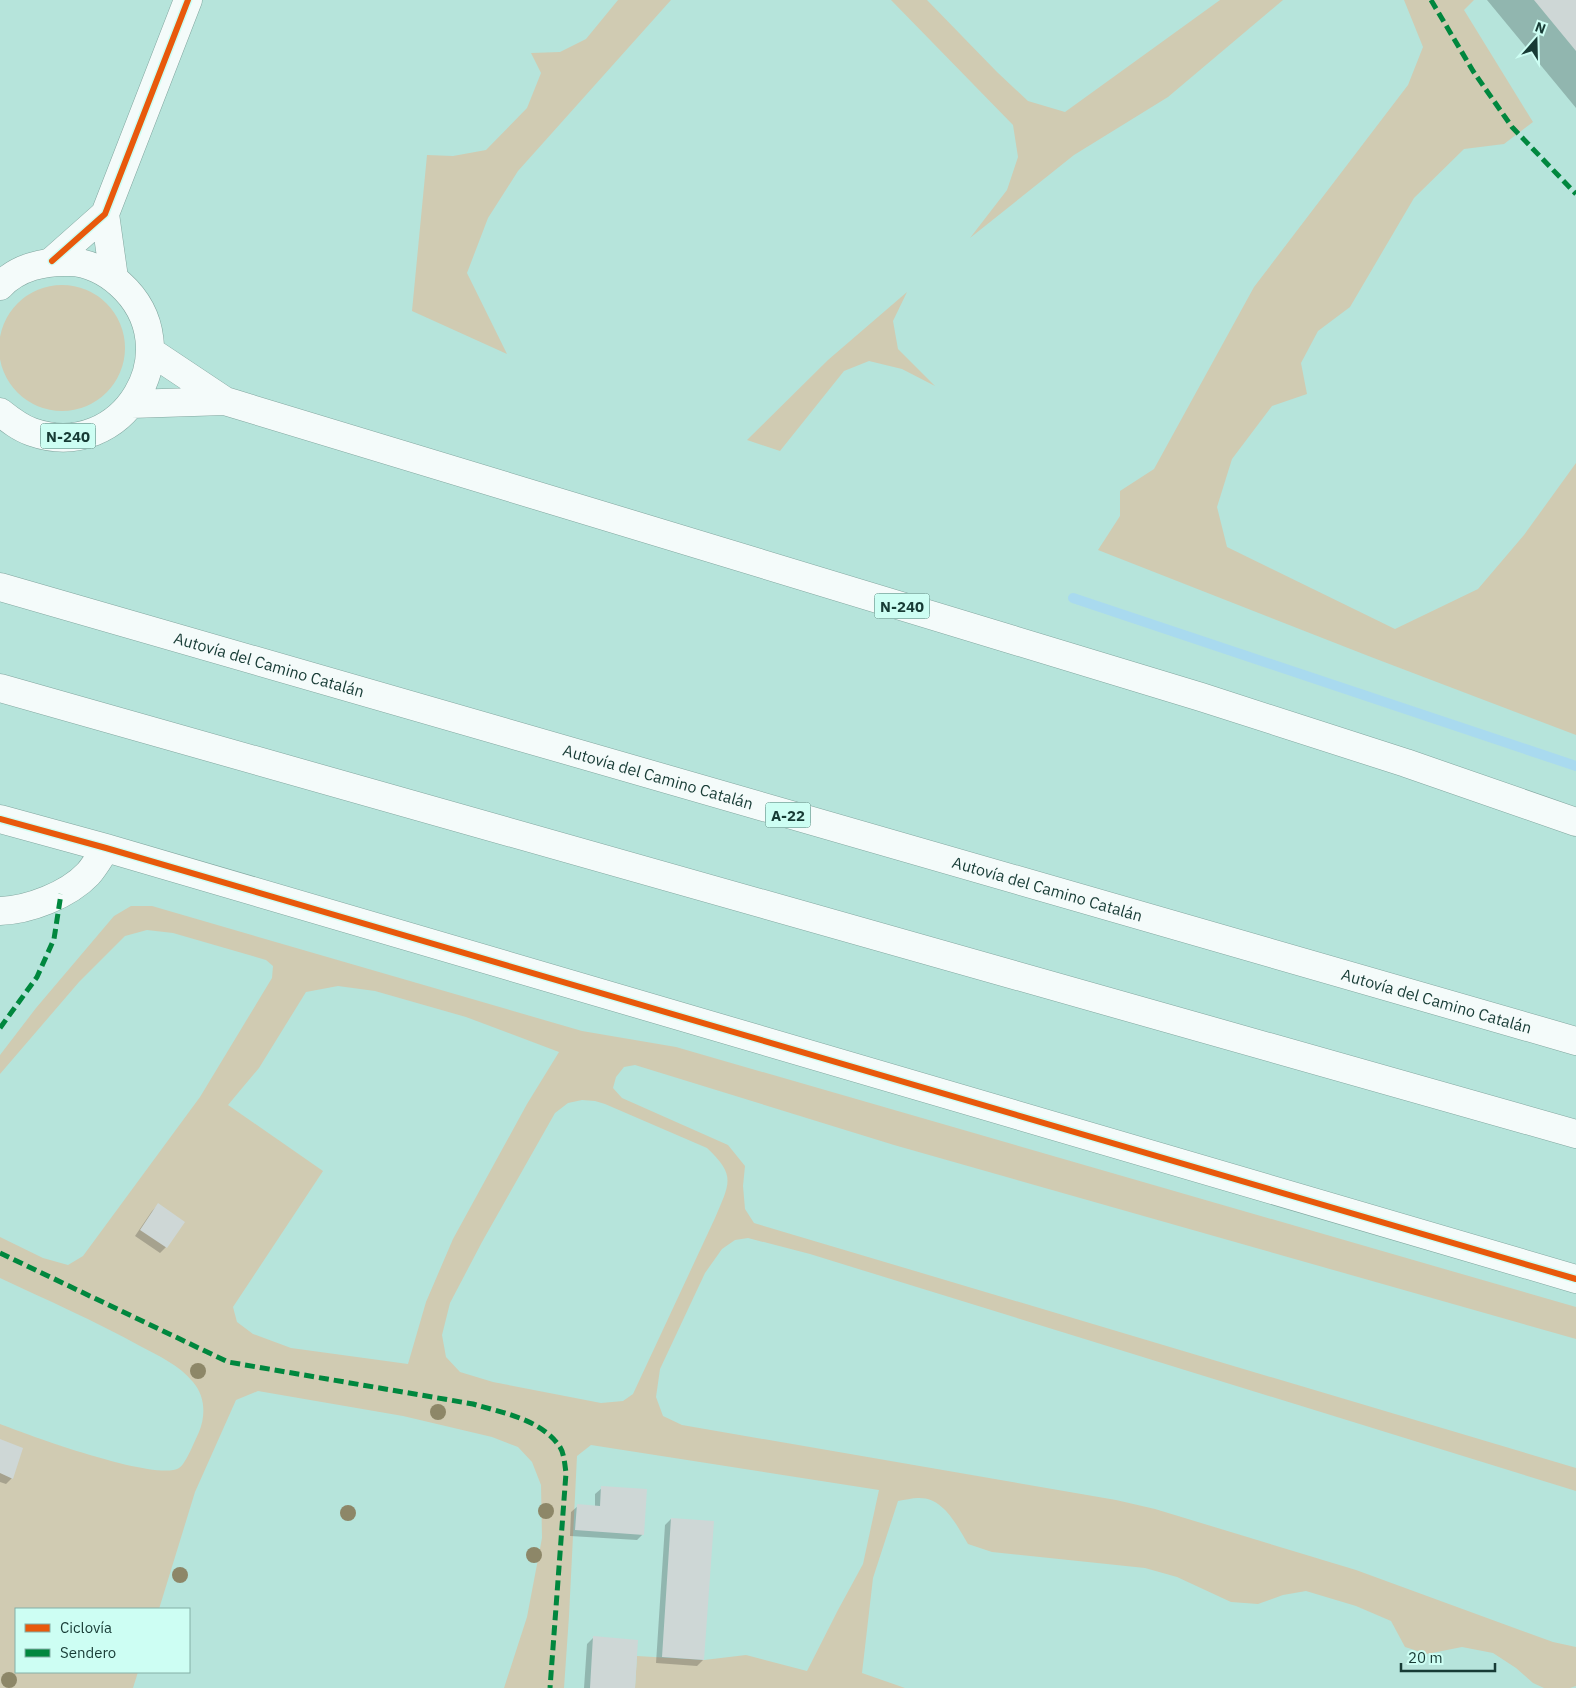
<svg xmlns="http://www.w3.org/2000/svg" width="1576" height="1688" viewBox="0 0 1576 1688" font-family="'IBM Plex Sans',sans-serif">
<rect width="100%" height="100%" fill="#b6e4db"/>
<!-- green -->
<path fill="#d0cbb2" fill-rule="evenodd" d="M 618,0 L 671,0 L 518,171 L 488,218 L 467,273 L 507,354 L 412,311 L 427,155 L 453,156 L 486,150 L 527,108 L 541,73 L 531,53 L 560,52 L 586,39 Z
M 891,0 L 927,0 L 997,72 L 1028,101 L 1065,112 L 1220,0 L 1283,0 L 1168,97 L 1074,155 L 970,238 L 1007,190 L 1018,157 L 1013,125 Z
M 1404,0 L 1474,0 L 1464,10 L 1533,122 L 1504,144 L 1464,149 L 1414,198 L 1350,307 L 1318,331 L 1301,363 L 1307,394 L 1272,406 L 1232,459 L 1217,507 L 1227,547 L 1395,629 L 1478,589 L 1524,535 L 1576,463 L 1576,735 L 1371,657 L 1098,550 L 1120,516 L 1120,491 L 1154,469 L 1254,287 L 1408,85 L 1423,47 Z
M-1 348a63 63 0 1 1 126 0a63 63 0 1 1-126 0Z
M 907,292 L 893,321 L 898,349 L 935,386 L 902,369 L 869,361 L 844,371 L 780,451 L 747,440 L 828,360 Z
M 131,906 L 152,906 L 582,1031 L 676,1047 L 1576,1307 L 1576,1339 L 894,1145 L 635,1065 L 624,1067 L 616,1077 L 613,1088 L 622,1098 L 728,1145 L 745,1166 L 743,1186 L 745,1209 L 754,1223 L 1576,1468 L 1576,1491 L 810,1254 L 748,1238 L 735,1240 L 722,1249 L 705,1273 L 660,1369 L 656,1397 L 663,1416 L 682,1425 L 1116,1500 L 1155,1509 L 1356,1570 L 1553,1642 L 1576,1647 L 1576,1686 L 1570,1688 L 1544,1688 L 1533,1683 L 1516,1668 L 1493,1653 L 1462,1647 L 1427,1654 L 1405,1647 L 1391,1621 L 1356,1606 L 1306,1591 L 1283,1595 L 1258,1604 L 1231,1602 L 1177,1577 L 1145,1568 L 992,1552 L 968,1544 C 957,1526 944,1497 918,1498 C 912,1498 905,1500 898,1501 L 873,1578 L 862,1673 L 905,1688 L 635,1688 L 637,1656 L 704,1660 L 746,1655 L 807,1671 L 838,1610 L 863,1564 L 879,1490 L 591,1445 L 577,1456 L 569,1616 L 564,1688 L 504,1688 L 527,1617 L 542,1538 L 541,1485 L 532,1462 L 518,1447 L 492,1437 L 403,1416 L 258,1391 L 236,1400 L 195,1492 L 159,1609 L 16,1609 L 16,1672 L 138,1672 L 133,1688 L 0,1688 L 0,1424 C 28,1435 156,1482 179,1468 C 186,1464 195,1440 199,1432 C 206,1415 205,1396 193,1382 C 179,1365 159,1356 140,1346 C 95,1321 47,1300 0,1278 L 0,1237 L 43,1258 L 68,1265 L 83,1256 L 200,1097 L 272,978 L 273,966 L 266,960 L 173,933 L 147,930 L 125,936 L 79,982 L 0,1074 L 0,1055 L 36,1008 L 114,916 ZM 338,986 L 375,991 L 466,1017 L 559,1052 L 527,1104 L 453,1239 L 426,1302 L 408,1364 L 291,1348 L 253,1334 L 237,1322 L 233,1307 L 323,1171 L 228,1105 L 259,1068 L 306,992 ZM 582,1100 L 595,1101 L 605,1104 L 707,1148 C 737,1176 729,1184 715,1218 L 633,1394 L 623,1401 L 601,1403 L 493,1382 L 460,1372 L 446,1357 L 442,1335 L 450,1303 L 482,1242 L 555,1113 L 568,1103 Z"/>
<!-- shadow -->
<path fill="#0003" d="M 1487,0 L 1576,0 L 1576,108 Z
M 158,1205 L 166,1247 L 160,1253 L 135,1236 L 152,1211 Z
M 0,1441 L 12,1478 L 6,1484 L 0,1482 Z
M 602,1488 L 643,1534 L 637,1540 L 570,1536 L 571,1512 L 578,1506 L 595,1507 L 595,1494 Z
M 671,1519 L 703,1660 L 697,1666 L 656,1663 L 665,1525 Z
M 593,1638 L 634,1688 L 584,1688 L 587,1644 Z"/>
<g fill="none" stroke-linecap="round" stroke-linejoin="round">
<!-- stream -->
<path stroke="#a9daef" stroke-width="10" d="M 1073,598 L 1576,766"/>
</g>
<!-- building -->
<path fill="#ced7d6" d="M 1534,0 L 1576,0 L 1576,51 Z
M 158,1203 L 185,1222 L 167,1248 L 140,1230 Z
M 0,1439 L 23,1448 L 13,1479 L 0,1473 Z
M 601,1486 L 647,1489 L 644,1535 L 575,1530 L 577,1504 L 600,1506 Z
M 671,1518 L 714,1521 L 704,1660 L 662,1657 Z
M 593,1636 L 638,1640 L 635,1688 L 590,1688 Z"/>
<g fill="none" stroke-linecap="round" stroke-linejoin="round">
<defs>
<path id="tertiary" d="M 105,214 L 114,278
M 52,261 L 105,214 L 188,0
M 0,819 L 106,848 L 1576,1279
M 0,911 C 29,910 68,895 88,874 C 95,866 100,857 106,848"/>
<path id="trunk" d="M 0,286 C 18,267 45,261 69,262 C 88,262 107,272 120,284 C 192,349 123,464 32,432 C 20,428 10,420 0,412
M 150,351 L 225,401 L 1201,697 L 1406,763 L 1576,822
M 131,404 L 225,401"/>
<g id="motorway">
<path id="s1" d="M 0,587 L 1576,1041"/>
<path d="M 0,688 L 1576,1134"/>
</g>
</defs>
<!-- tertiary casing -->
<use href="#tertiary" stroke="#80a59e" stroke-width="29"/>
<!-- trunk casing -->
<use href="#trunk" stroke="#80a59e" stroke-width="29"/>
<!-- motorway casing -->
<use href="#motorway" stroke="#80a59e" stroke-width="29"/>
<!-- tertiary -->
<use href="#tertiary" stroke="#f4fbfa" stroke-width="28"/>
<!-- trunk -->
<use href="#trunk" stroke="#f4fbfa" stroke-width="28"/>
<!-- motorway -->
<use href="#motorway" stroke="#f4fbfa" stroke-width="28"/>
<!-- quiet -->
<path stroke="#00873e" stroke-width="5" stroke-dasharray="10 5" stroke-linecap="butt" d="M 1431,0 L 1473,71 L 1512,127 L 1576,194
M 0,1028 L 37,977 L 54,939 L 61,894
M 0,1253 L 228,1362 L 473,1404 C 503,1413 541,1419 560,1447 C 564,1453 565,1466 566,1473 L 550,1688"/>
<defs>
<path id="cycleway" d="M 52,261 L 105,214 L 188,0
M 0,819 L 106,848 L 1576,1279"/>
</defs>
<!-- cycleway casing -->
<use href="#cycleway" stroke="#cdfef3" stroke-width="9"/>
<!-- cycleway -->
<use href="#cycleway" stroke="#e8590c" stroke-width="6"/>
</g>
<!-- trees -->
<g fill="#8d8768">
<circle cx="198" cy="1371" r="8"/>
<circle cx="438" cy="1412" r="8"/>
<circle cx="546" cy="1511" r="8"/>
<circle cx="348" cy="1513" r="8"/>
<circle cx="534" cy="1555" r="8"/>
<circle cx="180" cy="1575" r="8"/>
<circle cx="9" cy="1680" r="8"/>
</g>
<g text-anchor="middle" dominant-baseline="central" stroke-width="5" stroke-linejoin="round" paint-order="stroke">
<!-- shield labels -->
<g fill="#cdfef3" stroke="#4e766e" stroke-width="1">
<rect x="40.5" y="423.5" width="55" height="25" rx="4"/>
<rect x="874.5" y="593.5" width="55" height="25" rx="4"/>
<rect x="765.5" y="802.5" width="45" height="25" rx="4"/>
</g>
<g font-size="15" font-weight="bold" fill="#173b35">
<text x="68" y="436">N-240</text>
<text x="902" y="606">N-240</text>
<text x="788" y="815">A-22</text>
</g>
<!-- street labels -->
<g font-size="16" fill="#173b35" stroke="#cdfef3">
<text stroke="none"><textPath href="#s1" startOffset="280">Autovía del Camino Catalán</textPath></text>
<text stroke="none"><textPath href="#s1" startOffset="685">Autovía del Camino Catalán</textPath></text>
<text stroke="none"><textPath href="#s1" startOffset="1090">Autovía del Camino Catalán</textPath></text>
<text stroke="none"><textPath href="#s1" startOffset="1495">Autovía del Camino Catalán</textPath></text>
</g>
</g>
<!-- legend -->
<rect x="15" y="1608" width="175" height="65" fill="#cdfef3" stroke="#84b0a7"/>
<rect x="25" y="1624" width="25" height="8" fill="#e8590c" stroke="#84b0a7"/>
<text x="60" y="1633" font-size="15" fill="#173b35">Ciclovía</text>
<rect x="25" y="1649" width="25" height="8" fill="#00873e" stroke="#84b0a7"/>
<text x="60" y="1658" font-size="15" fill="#173b35">Sendero</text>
<!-- north arrow -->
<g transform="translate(1536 40) rotate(20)" stroke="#cdfef3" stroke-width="4" paint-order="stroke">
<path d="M0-4L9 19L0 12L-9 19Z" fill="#173b35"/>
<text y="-8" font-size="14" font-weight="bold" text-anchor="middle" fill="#173b35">N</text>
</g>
<!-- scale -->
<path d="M1401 1663v8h94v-8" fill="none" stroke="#173b35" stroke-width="2.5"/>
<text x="1408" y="1663" font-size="15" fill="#173b35" stroke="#cdfef3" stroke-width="4" paint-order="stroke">20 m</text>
</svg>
